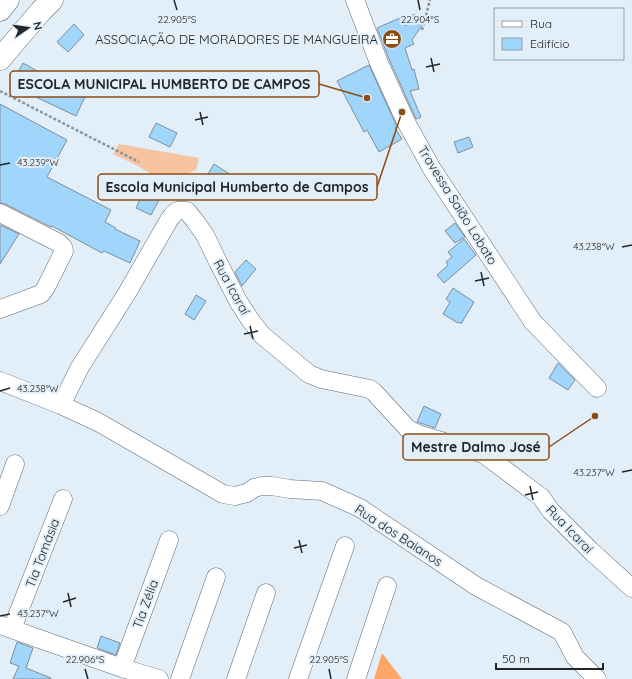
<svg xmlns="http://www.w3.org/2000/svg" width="632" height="679" viewBox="0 0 632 679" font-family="Quicksand,sans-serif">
<rect width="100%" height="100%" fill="#e2eff9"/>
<!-- green -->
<path fill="#f7c4a2" d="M 119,144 L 199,158 L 196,170 L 178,177 L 177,184 L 166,183 L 138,166 L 113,154 Z"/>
<!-- forest -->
<path fill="#fea668" d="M 382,653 L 402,679 L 374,679 Z"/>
<!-- building -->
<path fill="#a0d5fc" stroke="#828e97" d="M 414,14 L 425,21 L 412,40 L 414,44 L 405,48 L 412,70 L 414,69 L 419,89 L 410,91 L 421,117 L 416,119 L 389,59 L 377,28 L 402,17 L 406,26 Z
M 74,24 L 84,35 L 68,52 L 57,42 Z
M 23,63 L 55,81 L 59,72 L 90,86 L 76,116 L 42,100 L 12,84 Z
M 369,65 L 397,127 L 395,128 L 402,139 L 379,152 L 367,130 L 364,132 L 337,81 Z
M 0,104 L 67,140 L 47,177 L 111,210 L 105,222 L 116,228 L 115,229 L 140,241 L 130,263 L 104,251 L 102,253 L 52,226 L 51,227 L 5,204 L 0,203 Z
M 156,123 L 177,133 L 170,147 L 149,137 Z
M 469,137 L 473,147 L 458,153 L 454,142 Z
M 214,164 L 239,180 L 230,193 L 206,177 Z
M 143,193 L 159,200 L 151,215 L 136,208 Z
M 455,223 L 465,237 L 455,243 L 445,231 Z
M 0,225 L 19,234 L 0,264 Z
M 464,239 L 476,255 L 444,283 L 437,275 L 448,265 L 446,262 L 452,257 L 448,252 Z
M 246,260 L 256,269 L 242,286 L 235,272 Z
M 453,288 L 474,302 L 461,324 L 459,322 L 458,323 L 443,314 L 450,302 L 446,299 Z
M 196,295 L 206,301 L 194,320 L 185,314 Z
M 558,363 L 575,380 L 568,390 L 549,378 Z
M 424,406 L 441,414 L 435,428 L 417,422 Z
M 101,636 L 120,643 L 116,655 L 97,648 Z
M 17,642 L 33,648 L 26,668 L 51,678 L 51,679 L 13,679 L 19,666 L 10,663 Z"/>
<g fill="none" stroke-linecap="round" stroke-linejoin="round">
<defs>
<path id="minor" d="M 355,0 L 379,63 L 406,122 L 432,169 L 533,322 L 597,388
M 0,213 L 59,243 L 63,247 L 64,251 L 45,289 L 41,294 L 0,309
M 0,381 L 61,405 L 98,422 L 223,494 L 235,496 L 247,493 L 254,488 L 262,486 L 272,486 L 290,489 L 322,491 L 360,508 L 476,586 L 562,632 L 575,657 L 597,679
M 61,405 L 80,367 L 127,293 L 169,220 C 175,212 176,209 187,211 L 195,221 L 205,235 L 218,262 L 238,301 L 251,321 L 262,335 L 309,374 L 321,379 L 370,389 L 374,392 L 408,429 L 418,434 L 475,451 L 485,455 L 541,497 L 551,511 L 591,551 L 632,588
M 0,506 L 15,464
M 0,625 L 122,668 L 159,679
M 12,629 L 63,499
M 122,668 L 169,540
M 180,679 L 216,577
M 236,679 L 266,593
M 298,679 L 345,546
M 356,679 L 387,586"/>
<path id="major" d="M 0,10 L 8,0
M 0,59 L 41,11 L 52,0"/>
</defs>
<!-- minor casing -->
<use href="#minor" stroke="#5f6a73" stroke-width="19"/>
<!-- major casing -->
<use href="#major" stroke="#5f6a73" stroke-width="23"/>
<!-- path -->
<path stroke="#8b959c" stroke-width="2.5" stroke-dasharray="3 2" stroke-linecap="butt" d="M 422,30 L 430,0
M 0,91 L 139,162"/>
<!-- minor -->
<use href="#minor" stroke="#fff" stroke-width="18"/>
<!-- major -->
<use href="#major" stroke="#fff" stroke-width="22"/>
</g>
<!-- ticks -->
<path fill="none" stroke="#21262a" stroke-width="1.5" d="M 174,0 L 177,10M 418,0 L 420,10M 431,58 L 434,72M 426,67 L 440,64M 200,112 L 203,125M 195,120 L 208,117M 0,165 L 10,163M 622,247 L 632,245M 481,272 L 484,286M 475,281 L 489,278M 250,326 L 253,339M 244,334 L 258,331M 0,391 L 10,388M 622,472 L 632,470M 530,486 L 533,500M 525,495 L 538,492M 299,540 L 302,553M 294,548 L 307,545M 68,593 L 71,607M 63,602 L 76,598M 0,616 L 10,614M 85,669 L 88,679M 329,669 L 331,679"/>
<!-- icons -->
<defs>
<symbol id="office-disc" viewBox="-11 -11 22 22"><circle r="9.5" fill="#8c4c16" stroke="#e2eff9"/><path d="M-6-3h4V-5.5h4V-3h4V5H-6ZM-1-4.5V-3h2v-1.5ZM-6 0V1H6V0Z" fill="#fff"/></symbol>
</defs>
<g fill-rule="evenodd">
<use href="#office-disc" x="381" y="28" width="22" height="22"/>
</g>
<g text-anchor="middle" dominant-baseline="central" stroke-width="4" stroke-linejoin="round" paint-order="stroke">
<!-- poi labels -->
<g font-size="13" fill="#21262a" stroke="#e2eff9" text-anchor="end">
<text x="378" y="39">ASSOCIAÇÃO DE MORADORES DE MANGUEIRA</text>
</g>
<!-- street labels -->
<g font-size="13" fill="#21262a" stroke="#e2eff9">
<text transform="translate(458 205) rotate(58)">Travessa Saião Lobato</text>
<text transform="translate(232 287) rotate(61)">Rua Icaraí</text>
<text transform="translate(570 529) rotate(46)">Rua Icaraí</text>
<text transform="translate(399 535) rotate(33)">Rua dos Baianos</text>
<text transform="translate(42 553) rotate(-69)">Tia Tomásia</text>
<text transform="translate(145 604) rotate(-70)">Tia Zélia</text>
</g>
</g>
<g font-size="10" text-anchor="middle" fill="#21262a" stroke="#e2eff9" stroke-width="4" stroke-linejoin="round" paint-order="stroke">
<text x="177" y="23">22.905°S</text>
<text x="420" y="23">22.904°S</text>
<text x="38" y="166">43.239°W</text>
<text x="594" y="250">43.238°W</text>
<text x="38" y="392">43.238°W</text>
<text x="594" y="476">43.237°W</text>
<text x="38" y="617">43.237°W</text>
<text x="85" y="663">22.906°S</text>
<text x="329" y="663">22.905°S</text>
</g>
<!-- callouts -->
<path fill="none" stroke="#8c4c16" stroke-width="1.5" d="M367 98L319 84M402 112L377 187M595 416L549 447"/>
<g fill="#8c4c16" stroke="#e2eff9" stroke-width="1.5">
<circle cx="367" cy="98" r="4"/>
<circle cx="402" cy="112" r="4"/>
<circle cx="595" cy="416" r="4"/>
</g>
<g fill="#e2eff9" stroke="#8c4c16" stroke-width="1.5">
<rect x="10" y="71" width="309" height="26" rx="4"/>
<rect x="98" y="174" width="279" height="26" rx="4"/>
<rect x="403" y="434" width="146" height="26" rx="4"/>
</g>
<g font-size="14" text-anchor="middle" font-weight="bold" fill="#21262a">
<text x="164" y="89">ESCOLA MUNICIPAL HUMBERTO DE CAMPOS</text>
<text x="237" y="192">Escola Municipal Humberto de Campos</text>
<text x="476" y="452">Mestre Dalmo José</text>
</g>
<!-- legend -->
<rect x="494" y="8" width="130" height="52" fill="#e2eff9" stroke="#959fa6"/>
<rect x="502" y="21" width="20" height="6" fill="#ffffff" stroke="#959fa6"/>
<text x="530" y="28" font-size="12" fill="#21262a">Rua</text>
<rect x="502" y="38" width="20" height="12" fill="#a0d5fc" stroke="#959fa6"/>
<text x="530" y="48" font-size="12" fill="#21262a">Edifício</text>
<!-- north arrow -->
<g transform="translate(28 28) rotate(77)" stroke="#e2eff9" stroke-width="3" paint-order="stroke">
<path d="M0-3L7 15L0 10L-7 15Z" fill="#21262a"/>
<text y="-6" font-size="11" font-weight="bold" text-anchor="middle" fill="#21262a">N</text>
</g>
<!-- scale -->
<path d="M496 663v6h107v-6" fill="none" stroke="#21262a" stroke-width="2"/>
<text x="502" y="663" font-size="12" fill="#21262a" stroke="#e2eff9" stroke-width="3" paint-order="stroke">50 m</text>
</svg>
